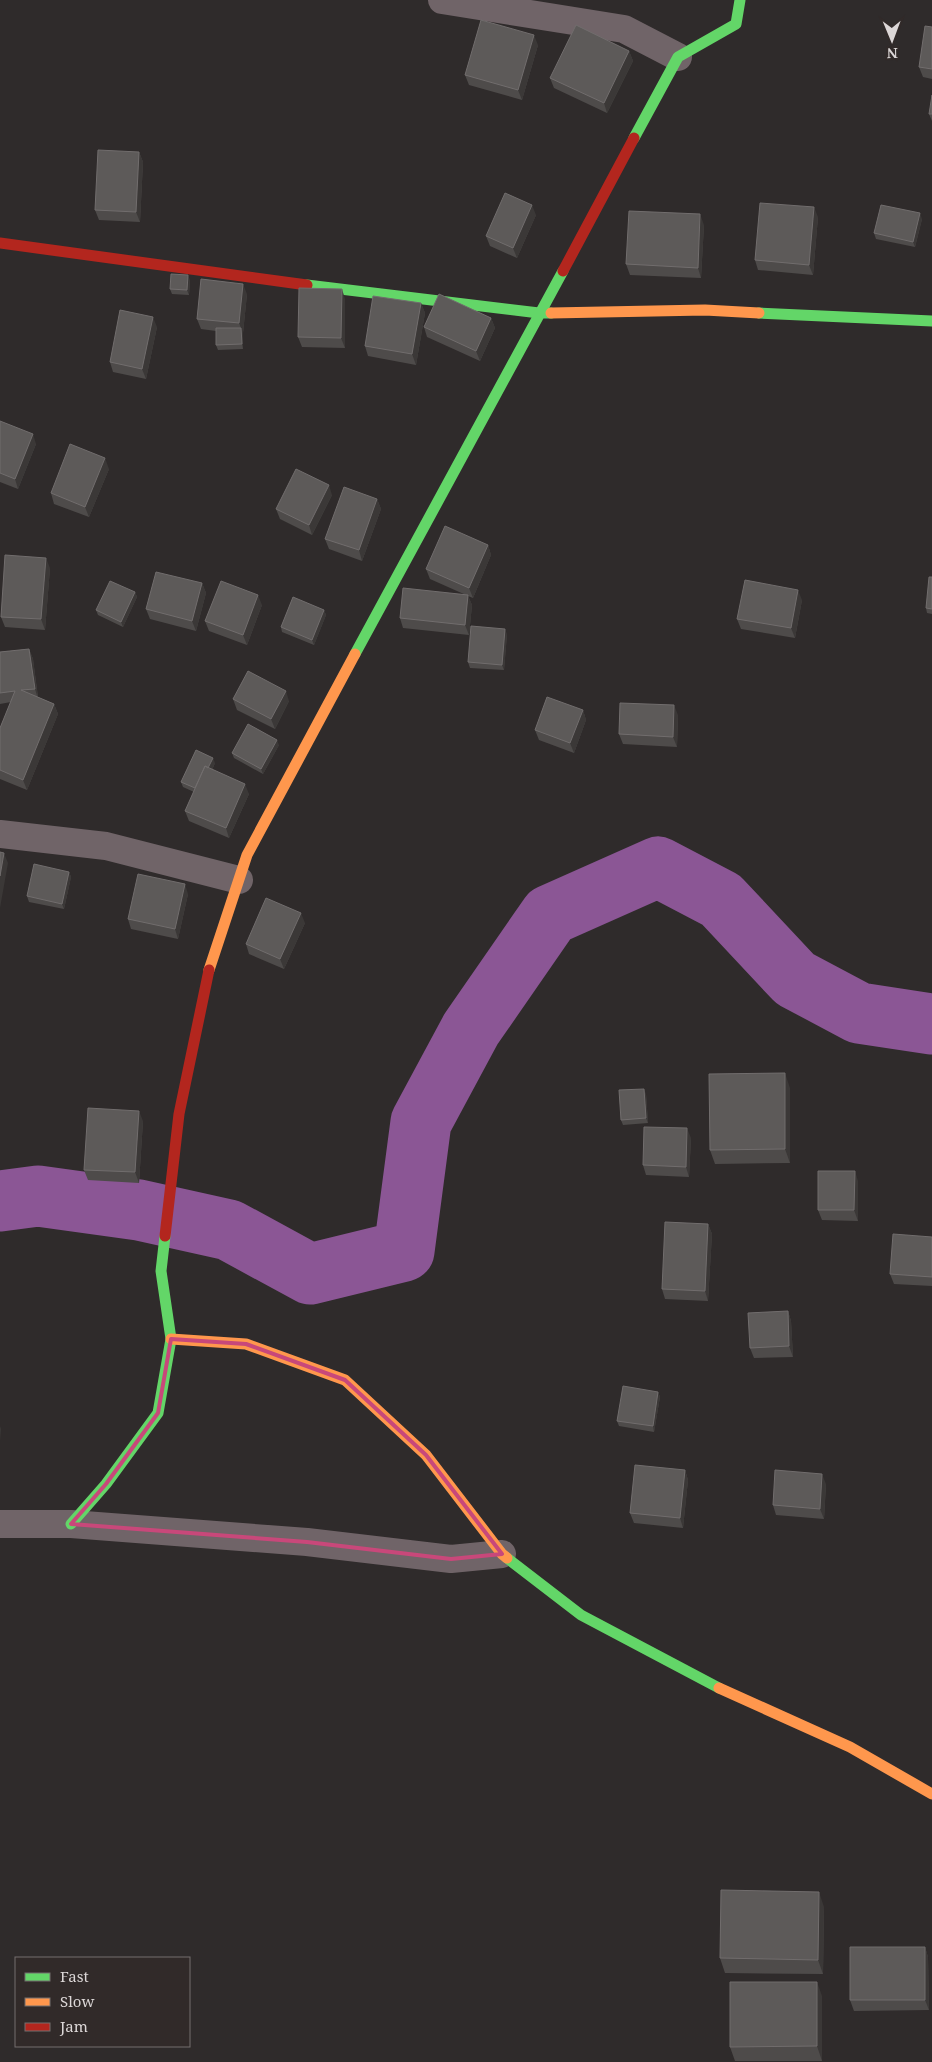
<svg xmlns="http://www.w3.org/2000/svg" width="932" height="2062" viewBox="0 0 932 2062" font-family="'Noto Serif',serif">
<rect width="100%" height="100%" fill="#2f2b2b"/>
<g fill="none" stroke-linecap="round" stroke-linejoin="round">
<!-- river -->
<path stroke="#8b5695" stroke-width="61" d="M 0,1201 L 38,1196 L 139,1210 L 229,1230 L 310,1274 L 404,1251 L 421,1122 L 471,1029 L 550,915 L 658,867 L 721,900 L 795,979 L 859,1013 L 932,1024"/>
<!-- street -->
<path stroke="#706468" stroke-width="28" d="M 442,0 L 624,29 L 678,57
M 0,834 L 106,846 L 239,880
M 0,1524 L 71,1524 L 307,1542 L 451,1559 L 502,1554"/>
<!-- fast -->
<path stroke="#63d668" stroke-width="11" d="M 634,138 L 678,57 L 736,24 L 740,0
M 307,285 L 539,313 L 551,313
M 759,313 L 932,321
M 355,654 L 563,271
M 71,1524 L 106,1484 L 158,1413 L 171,1339 L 161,1271 L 165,1236
M 507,1558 L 581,1615 L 719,1688"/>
<!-- slow -->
<path stroke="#ff974d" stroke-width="11" d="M 551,313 L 705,310 L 759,313
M 209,970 L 247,855 L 355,654
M 171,1339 L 246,1344 L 345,1380 L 426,1455 L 502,1554 L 507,1558
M 719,1688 L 850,1747 L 932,1794"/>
<!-- jam -->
<path stroke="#b3261e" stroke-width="11" d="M 0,243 L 307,285
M 563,271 L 634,138
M 165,1236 L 179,1114 L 209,970"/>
</g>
<!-- wall -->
<path fill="#4e4b4a" d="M 932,27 L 932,79 L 923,77 L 919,67 Z
M 538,45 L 522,100 L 469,85 L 465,75 Z
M 629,51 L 633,61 L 607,113 L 554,88 L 550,78 Z
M 932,95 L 932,121 L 929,114 Z
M 139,152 L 143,162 L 140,222 L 99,220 L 95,210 Z
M 536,215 L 517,258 L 490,246 L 486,236 Z
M 818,217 L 813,275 L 758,270 L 755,260 Z
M 922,219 L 915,247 L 876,239 L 874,233 Z
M 704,225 L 701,278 L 630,275 L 626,264 Z
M 190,280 L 189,295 L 172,294 L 170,289 Z
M 247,294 L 243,333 L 243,349 L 218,350 L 216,345 L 216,331 L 201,329 L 197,319 Z
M 345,299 L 345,348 L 302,347 L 298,337 Z
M 421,303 L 425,313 L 416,365 L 368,356 L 365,346 Z
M 491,318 L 495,328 L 480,361 L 427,337 L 424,327 Z
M 157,327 L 146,379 L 113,372 L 110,362 Z
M 0,421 L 36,444 L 18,489 L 0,482 Z
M 109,469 L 89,517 L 54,504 L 51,493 Z
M 332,495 L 312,535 L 280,519 L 276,509 Z
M 377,499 L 381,509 L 362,561 L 329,549 L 325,539 Z
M 488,545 L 491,555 L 473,598 L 468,596 L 472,605 L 469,635 L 403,628 L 400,618 L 466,595 L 430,579 L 426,569 Z
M 50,568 L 45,630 L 5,627 L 1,617 Z
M 932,577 L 932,614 L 927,613 L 926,608 Z
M 202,583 L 206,593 L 196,631 L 150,619 L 146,609 Z
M 135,592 L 137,597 L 123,627 L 98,615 L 96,610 Z
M 802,600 L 795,638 L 741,629 L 737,619 Z
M 262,605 L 247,645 L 209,631 L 205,621 Z
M 324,610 L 326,615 L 314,645 L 282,632 L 281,627 Z
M 507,634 L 504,670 L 470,668 L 468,662 Z
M 29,649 L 33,659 L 38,697 L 54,704 L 58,714 L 27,790 L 0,779 L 0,728 L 11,702 L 0,704 L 0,652 Z
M 233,699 L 289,701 L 275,729 L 237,710 Z
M 583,710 L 586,720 L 574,753 L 539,740 L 535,730 Z
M 678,715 L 677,747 L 623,744 L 619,734 Z
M 279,745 L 263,774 L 234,758 L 232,753 Z
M 215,763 L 212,770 L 249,794 L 229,838 L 189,821 L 185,811 L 194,792 L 183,787 L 181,782 Z
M 69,872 L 71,877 L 64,909 L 29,902 L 27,896 Z
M 188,894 L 178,939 L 131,929 L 128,919 Z
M 305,923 L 284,969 L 249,954 L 246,944 Z
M 790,1088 L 790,1163 L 715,1164 L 710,1150 Z
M 646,1094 L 648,1123 L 623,1125 L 621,1120 Z
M 143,1121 L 139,1183 L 88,1180 L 84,1170 Z
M 691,1138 L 689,1177 L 646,1175 L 643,1165 Z
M 858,1181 L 858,1221 L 822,1220 L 818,1210 Z
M 708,1224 L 712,1234 L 708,1301 L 665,1299 L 662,1289 Z
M 932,1237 L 932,1286 L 894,1284 L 890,1274 Z
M 788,1311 L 791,1321 L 793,1357 L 754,1358 L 750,1348 Z
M 658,1392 L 660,1397 L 654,1432 L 619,1426 L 617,1421 Z
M 685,1470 L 688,1480 L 683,1528 L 634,1523 L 630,1513 Z
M 826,1484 L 824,1519 L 776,1515 L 773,1505 Z
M 824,1907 L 823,1974 L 725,1973 L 720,1958 Z
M 925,1947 L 928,1957 L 929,2010 L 854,2011 L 850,2000 Z
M 822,1996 L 822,2061 L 735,2061 L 730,2047 Z"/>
<!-- shaded-wall -->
<path fill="#3b3837" d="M 534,35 L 538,45 L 522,100 L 518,90 Z
M 629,51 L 633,61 L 607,113 L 604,103 Z
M 139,152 L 143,162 L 140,222 L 136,212 Z
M 532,205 L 536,215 L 517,258 L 513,248 Z
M 814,207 L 818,217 L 813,275 L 809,265 Z
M 920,213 L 922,219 L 915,247 L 913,242 Z
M 700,214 L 704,225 L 701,278 L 698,268 Z
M 188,275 L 190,280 L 189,295 L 187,290 Z
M 243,284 L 247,294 L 243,333 L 243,349 L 242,344 L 241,328 L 239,323 Z
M 342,289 L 345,299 L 345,348 L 341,338 Z
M 421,303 L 425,313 L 416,365 L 412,354 Z
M 153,317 L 157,327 L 146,379 L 142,369 Z
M 491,318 L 495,328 L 480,361 L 476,351 Z
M 33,434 L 36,444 L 18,489 L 15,479 Z
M 105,458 L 109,469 L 89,517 L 85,507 Z
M 329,485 L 332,495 L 312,535 L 309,525 Z
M 377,499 L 381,509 L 362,561 L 359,550 Z
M 488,545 L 491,555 L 473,598 L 469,588 Z
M 46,558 L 50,568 L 45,630 L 41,619 Z
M 202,583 L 206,593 L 196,631 L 192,621 Z
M 798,590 L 802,600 L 795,638 L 791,628 Z
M 135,592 L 137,597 L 123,627 L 121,622 Z
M 258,595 L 262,605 L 247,645 L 243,635 Z
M 468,595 L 472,605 L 469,635 L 465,625 Z
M 324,610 L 326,615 L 314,645 L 312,640 Z
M 505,629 L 507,634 L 504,670 L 502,665 Z
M 29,649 L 33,659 L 38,699 L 35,689 Z
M 286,691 L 289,701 L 275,729 L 271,719 Z
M 54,704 L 58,714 L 27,790 L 23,780 Z
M 674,705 L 678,715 L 677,747 L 673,737 Z
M 583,710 L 586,720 L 574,753 L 570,743 Z
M 277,740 L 279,745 L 263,774 L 261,769 Z
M 213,758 L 215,763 L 200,795 L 198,790 Z
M 245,784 L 249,794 L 229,838 L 226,828 Z
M 4,853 L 8,863 L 0,908 L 0,876 Z
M 69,872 L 71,877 L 64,909 L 62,904 Z
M 185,884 L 188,894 L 178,939 L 175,929 Z
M 301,913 L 305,923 L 284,969 L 280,959 Z
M 785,1073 L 790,1088 L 790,1163 L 785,1149 Z
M 644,1089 L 646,1094 L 648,1123 L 646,1118 Z
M 139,1111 L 143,1121 L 139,1183 L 135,1172 Z
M 687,1128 L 691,1138 L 689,1177 L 686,1167 Z
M 855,1171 L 858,1181 L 858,1221 L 854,1210 Z
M 708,1224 L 712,1234 L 708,1301 L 705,1291 Z
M 788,1311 L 791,1321 L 793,1357 L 789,1346 Z
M 658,1392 L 660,1397 L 654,1432 L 653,1426 Z
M 0,1426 L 1,1429 L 0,1441 Z
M 685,1470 L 688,1480 L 683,1528 L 680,1518 Z
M 822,1474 L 826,1484 L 824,1519 L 820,1509 Z
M 819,1892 L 824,1907 L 823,1974 L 818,1960 Z
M 925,1947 L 928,1957 L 929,2010 L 925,2000 Z
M 817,1982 L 822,1996 L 822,2061 L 817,2046 Z"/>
<!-- building -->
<path fill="#5d5a59" stroke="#716d6d" d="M 481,20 L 534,35 L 518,90 L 465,75 Z
M 576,25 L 629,51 L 604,103 L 550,78 Z
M 925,26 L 932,27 L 932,69 L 919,67 Z
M 932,95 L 932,114 L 929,114 Z
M 98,150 L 139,152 L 136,212 L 95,210 Z
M 505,193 L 532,205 L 513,248 L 486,236 Z
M 760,203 L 814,207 L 809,265 L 755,260 Z
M 881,205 L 920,213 L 913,242 L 874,233 Z
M 629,211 L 700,214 L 698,268 L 626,264 Z
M 171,274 L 188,275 L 187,290 L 170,289 Z
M 201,279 L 243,284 L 239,323 L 197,319 Z
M 299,288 L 342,289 L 341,338 L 298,337 Z
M 439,294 L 491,318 L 476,351 L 424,327 Z
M 373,296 L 421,303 L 412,354 L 365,346 Z
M 120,310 L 153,317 L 142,369 L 110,362 Z
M 216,328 L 241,328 L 242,344 L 216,345 Z
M 0,421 L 33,434 L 15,479 L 0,473 Z
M 70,444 L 105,458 L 85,507 L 51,493 Z
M 296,469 L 329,485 L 309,525 L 276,509 Z
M 344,487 L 377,499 L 359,550 L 325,539 Z
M 445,526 L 488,545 L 469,588 L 426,569 Z
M 5,555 L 46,558 L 41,619 L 1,617 Z
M 156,572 L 202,583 L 192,621 L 146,609 Z
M 929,577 L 932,577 L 932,609 L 926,608 Z
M 745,580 L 798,590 L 791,628 L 737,619 Z
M 110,581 L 135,592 L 121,622 L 96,610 Z
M 221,581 L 258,595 L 243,635 L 205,621 Z
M 403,588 L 468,595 L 465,625 L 400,618 Z
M 293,597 L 324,610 L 312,640 L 281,627 Z
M 471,626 L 505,629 L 502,665 L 468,662 Z
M 29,649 L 35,689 L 21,690 L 54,704 L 23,780 L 0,770 L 0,728 L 15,691 L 0,693 L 0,652 Z
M 248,671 L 286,691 L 271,719 L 233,699 Z
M 547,697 L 583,710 L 570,743 L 535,730 Z
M 620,703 L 674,705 L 673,737 L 619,734 Z
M 248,724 L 277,740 L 261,769 L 232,753 Z
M 196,750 L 213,758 L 208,768 L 205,766 L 195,788 L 181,782 Z
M 205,766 L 245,784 L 226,828 L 185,811 Z
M 0,852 L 4,853 L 0,876 Z
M 34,864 L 69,872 L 62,904 L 27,896 Z
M 138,874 L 185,884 L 175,929 L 128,919 Z
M 266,898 L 301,913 L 280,959 L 246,944 Z
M 785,1073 L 785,1149 L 710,1150 L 709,1074 Z
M 644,1089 L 646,1118 L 621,1120 L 619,1090 Z
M 88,1108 L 139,1111 L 135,1172 L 84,1170 Z
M 644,1127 L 687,1128 L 686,1167 L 643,1165 Z
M 818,1171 L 855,1171 L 854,1210 L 818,1210 Z
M 665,1222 L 708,1224 L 705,1291 L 662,1289 Z
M 893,1234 L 932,1237 L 932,1277 L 890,1274 Z
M 788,1311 L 789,1346 L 750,1348 L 748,1313 Z
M 623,1386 L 658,1392 L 653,1426 L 617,1421 Z
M 635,1465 L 685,1470 L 680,1518 L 630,1513 Z
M 775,1470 L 822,1474 L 820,1509 L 773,1505 Z
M 721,1890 L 819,1892 L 818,1960 L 720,1958 Z
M 850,1947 L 925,1947 L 925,2000 L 850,2000 Z
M 730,1982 L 817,1982 L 817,2046 L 730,2047 Z"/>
<!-- marked area -->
<path fill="none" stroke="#c8487a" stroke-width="4" stroke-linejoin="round" d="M 171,1339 L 246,1344 L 345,1380 L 426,1455 L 502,1554 L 451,1559 L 307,1542 L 71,1524 L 106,1484 L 158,1413 Z"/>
<!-- legend -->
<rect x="15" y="1957" width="175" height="90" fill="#312a29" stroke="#756f6f"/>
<rect x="25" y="1973" width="25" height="8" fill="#63d668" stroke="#756f6f"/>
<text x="60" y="1982" font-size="15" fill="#dcd7d7">Fast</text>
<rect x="25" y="1998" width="25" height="8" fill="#ff974d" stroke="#756f6f"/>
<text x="60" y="2007" font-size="15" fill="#dcd7d7">Slow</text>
<rect x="25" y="2023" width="25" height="8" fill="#b3261e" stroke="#756f6f"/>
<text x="60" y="2032" font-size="15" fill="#dcd7d7">Jam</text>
<!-- north arrow -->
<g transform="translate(892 40) rotate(179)" stroke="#312a29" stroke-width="4" paint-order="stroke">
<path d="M0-4L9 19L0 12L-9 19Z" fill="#dcd7d7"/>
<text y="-8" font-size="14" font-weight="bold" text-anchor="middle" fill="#dcd7d7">N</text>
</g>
</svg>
